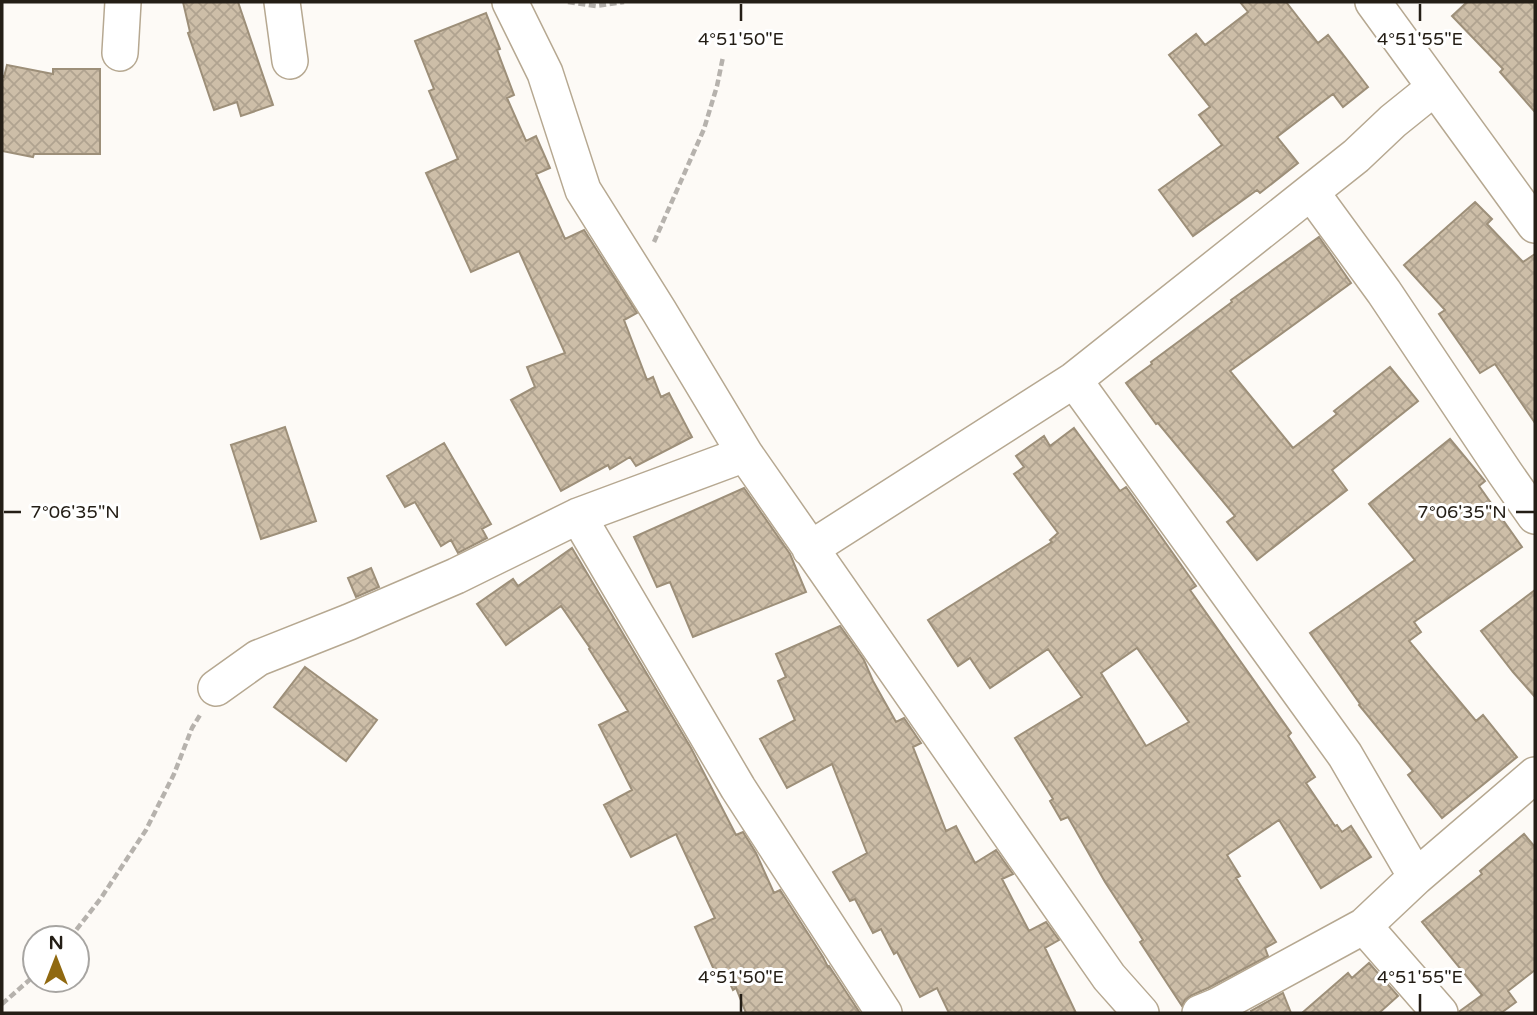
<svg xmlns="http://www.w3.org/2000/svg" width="1537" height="1015" viewBox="0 0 1537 1015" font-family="'Varela Round',sans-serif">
<defs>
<pattern id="building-cross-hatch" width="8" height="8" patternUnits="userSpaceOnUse" patternTransform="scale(1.75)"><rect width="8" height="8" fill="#cdbea8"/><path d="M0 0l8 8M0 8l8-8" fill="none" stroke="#b0a390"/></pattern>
</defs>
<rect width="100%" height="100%" fill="#fdfaf6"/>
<!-- building -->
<path fill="url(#building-cross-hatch)" stroke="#9d8f79" stroke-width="2" fill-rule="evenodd" d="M 183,2 L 238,2 L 273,105 L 241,116 L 237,102 L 214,110 L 188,33 L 190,32 Z
M 1240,2 L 1286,2 L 1318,43 L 1328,35 L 1368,87 L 1343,107 L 1333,94 L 1277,137 L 1298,163 L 1260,193 L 1257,190 L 1193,236 L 1159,190 L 1222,145 L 1199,115 L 1210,107 L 1169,55 L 1196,34 L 1205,45 L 1248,12 Z
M 1467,2 L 1535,2 L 1535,112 L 1500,72 L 1503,69 L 1452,16 Z
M 486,13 L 500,49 L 497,50 L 514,95 L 507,98 L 526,141 L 536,136 L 550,168 L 536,174 L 565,239 L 584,230 L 637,313 L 624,320 L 647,380 L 653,377 L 661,397 L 669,393 L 692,437 L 636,466 L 630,457 L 610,469 L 608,465 L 561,491 L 511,400 L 535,387 L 527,367 L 565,353 L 519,251 L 471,272 L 426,173 L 458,159 L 429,91 L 434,89 L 415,41 Z
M 7,65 L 53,74 L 53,69 L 100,69 L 100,154 L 34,154 L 33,157 L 2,151 L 2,76 L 4,77 Z
M 1475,202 L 1492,219 L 1487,224 L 1523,262 L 1535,254 L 1535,423 L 1495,364 L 1480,373 L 1439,314 L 1445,310 L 1404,265 Z
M 1319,237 L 1351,283 L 1230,371 L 1293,448 L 1337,414 L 1334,411 L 1390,367 L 1418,401 L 1332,470 L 1347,490 L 1257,560 L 1227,522 L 1235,516 L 1158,423 L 1156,424 L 1126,383 L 1152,364 L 1151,362 L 1232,302 L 1231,300 Z
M 285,427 L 316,521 L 261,539 L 231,445 Z
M 1074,428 L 1120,491 L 1126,487 L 1196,586 L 1190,590 L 1291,733 L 1288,736 L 1315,777 L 1306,783 L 1335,826 L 1337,825 L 1342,832 L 1351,826 L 1371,857 L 1321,888 L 1279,820 L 1227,855 L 1240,876 L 1236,878 L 1276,942 L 1265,948 L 1268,956 L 1208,988 L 1192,995 L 1185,1000 L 1182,1006 L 1140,942 L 1143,940 L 1105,882 L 1068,817 L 1061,820 L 1050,801 L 1053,799 L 1015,738 L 1082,697 L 1048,649 L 990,688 L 970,658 L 958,666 L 928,620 L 1052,542 L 1050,540 L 1058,533 L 1014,474 L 1024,467 L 1016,456 L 1044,436 L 1050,446 ZM 1137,648 L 1189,722 L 1146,746 L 1101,673 Z
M 1450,439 L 1485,481 L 1479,486 L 1522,547 L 1414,622 L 1421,632 L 1409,641 L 1476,721 L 1483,715 L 1517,757 L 1442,818 L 1408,775 L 1413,771 L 1359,705 L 1360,704 L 1310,633 L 1415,560 L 1369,504 Z
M 444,443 L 491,524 L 482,529 L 487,538 L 458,553 L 451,540 L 441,546 L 415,502 L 405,507 L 387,476 Z
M 744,488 L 790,554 L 806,592 L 693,637 L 670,582 L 657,587 L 634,537 Z
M 572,548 L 691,748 L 736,835 L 743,832 L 756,853 L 774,893 L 780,890 L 823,957 L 828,967 L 829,966 L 860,1013 L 746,1013 L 736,988 L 733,990 L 726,975 L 718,979 L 695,927 L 715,918 L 676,834 L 631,857 L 604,805 L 632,790 L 599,725 L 628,711 L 589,649 L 590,648 L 561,606 L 506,645 L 477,604 L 513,579 L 518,586 Z
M 371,568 L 379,587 L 356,597 L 348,578 Z
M 1535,590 L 1535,697 L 1513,672 L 1481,631 Z
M 840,626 L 864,660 L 873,681 L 896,722 L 904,718 L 921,743 L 913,747 L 946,831 L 956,826 L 975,863 L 996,850 L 1013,874 L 1002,879 L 1029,931 L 1046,922 L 1059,940 L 1045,948 L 1076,1013 L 949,1013 L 937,988 L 920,997 L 897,952 L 894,954 L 881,929 L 873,933 L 855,899 L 850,901 L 833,872 L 867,853 L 832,764 L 787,788 L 760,739 L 795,720 L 778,681 L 786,677 L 776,654 Z
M 305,667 L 377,720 L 346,761 L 274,707 Z
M 1524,834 L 1535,847 L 1535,970 L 1508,991 L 1516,1002 L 1501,1013 L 1460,1013 L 1460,1011 L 1482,995 L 1422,922 L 1482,874 L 1480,871 Z
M 1369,963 L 1398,996 L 1379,1013 L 1302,1013 L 1348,973 L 1352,978 Z
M 1283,993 L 1291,1013 L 1252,1013 L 1251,1011 Z"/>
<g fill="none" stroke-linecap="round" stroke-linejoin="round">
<defs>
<path id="minor" d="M 282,2 L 290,61
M 510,2 L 545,73 L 583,190 L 659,311 L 745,454 L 1109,977 L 1141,1013
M 1373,2 L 1535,225
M 120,53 L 123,2
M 1311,192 L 1384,292 L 1505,473 L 1535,516
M 1074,380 L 1345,755 L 1416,877
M 578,516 L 738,788 L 884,1013
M 810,549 L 1074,380 L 1356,156 L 1393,121 L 1434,88
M 216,688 L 258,658 L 349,622 L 456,576 L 578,516 L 745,454
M 1364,926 L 1440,1013
M 1200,1013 L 1217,1006 L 1364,926 L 1416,877 L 1535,775"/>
</defs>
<!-- minor casing -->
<use href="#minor" stroke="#b6a891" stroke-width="38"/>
<!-- path -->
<path stroke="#b6b2ad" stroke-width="4.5" stroke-dasharray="7 3.5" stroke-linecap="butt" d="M 568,2 L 596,6 L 624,2
M 654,242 L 704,129 L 717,86 L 723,57
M 70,938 L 101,898 L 146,830 L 174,774 L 192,728 L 200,715
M 2,1004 L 35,975"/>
<!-- minor -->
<use href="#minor" stroke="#fff" stroke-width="35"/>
</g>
<!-- ticks -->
<path fill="none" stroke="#241e16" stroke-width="2.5" d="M 741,4 L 741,21M 1420,4 L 1420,21M 4,512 L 21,512M 1516,512 L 1534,512M 741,994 L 741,1012M 1420,994 L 1420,1012"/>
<g font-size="18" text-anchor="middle" fill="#241e16" stroke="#fff" stroke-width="6" stroke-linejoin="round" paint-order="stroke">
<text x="741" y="45">4°51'50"E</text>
<text x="1420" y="45">4°51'55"E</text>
<text x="75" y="518">7°06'35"N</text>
<text x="1462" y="518">7°06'35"N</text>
<text x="741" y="983">4°51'50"E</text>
<text x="1420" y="983">4°51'55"E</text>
</g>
<!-- border -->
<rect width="1537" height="1015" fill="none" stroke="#241e16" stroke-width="7"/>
<!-- north arrow -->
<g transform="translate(56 959)"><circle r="33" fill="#ffffff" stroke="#a7a5a2" stroke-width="2"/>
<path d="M0-5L12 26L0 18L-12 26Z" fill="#906910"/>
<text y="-10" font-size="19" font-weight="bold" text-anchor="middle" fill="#241e16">N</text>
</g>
</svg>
